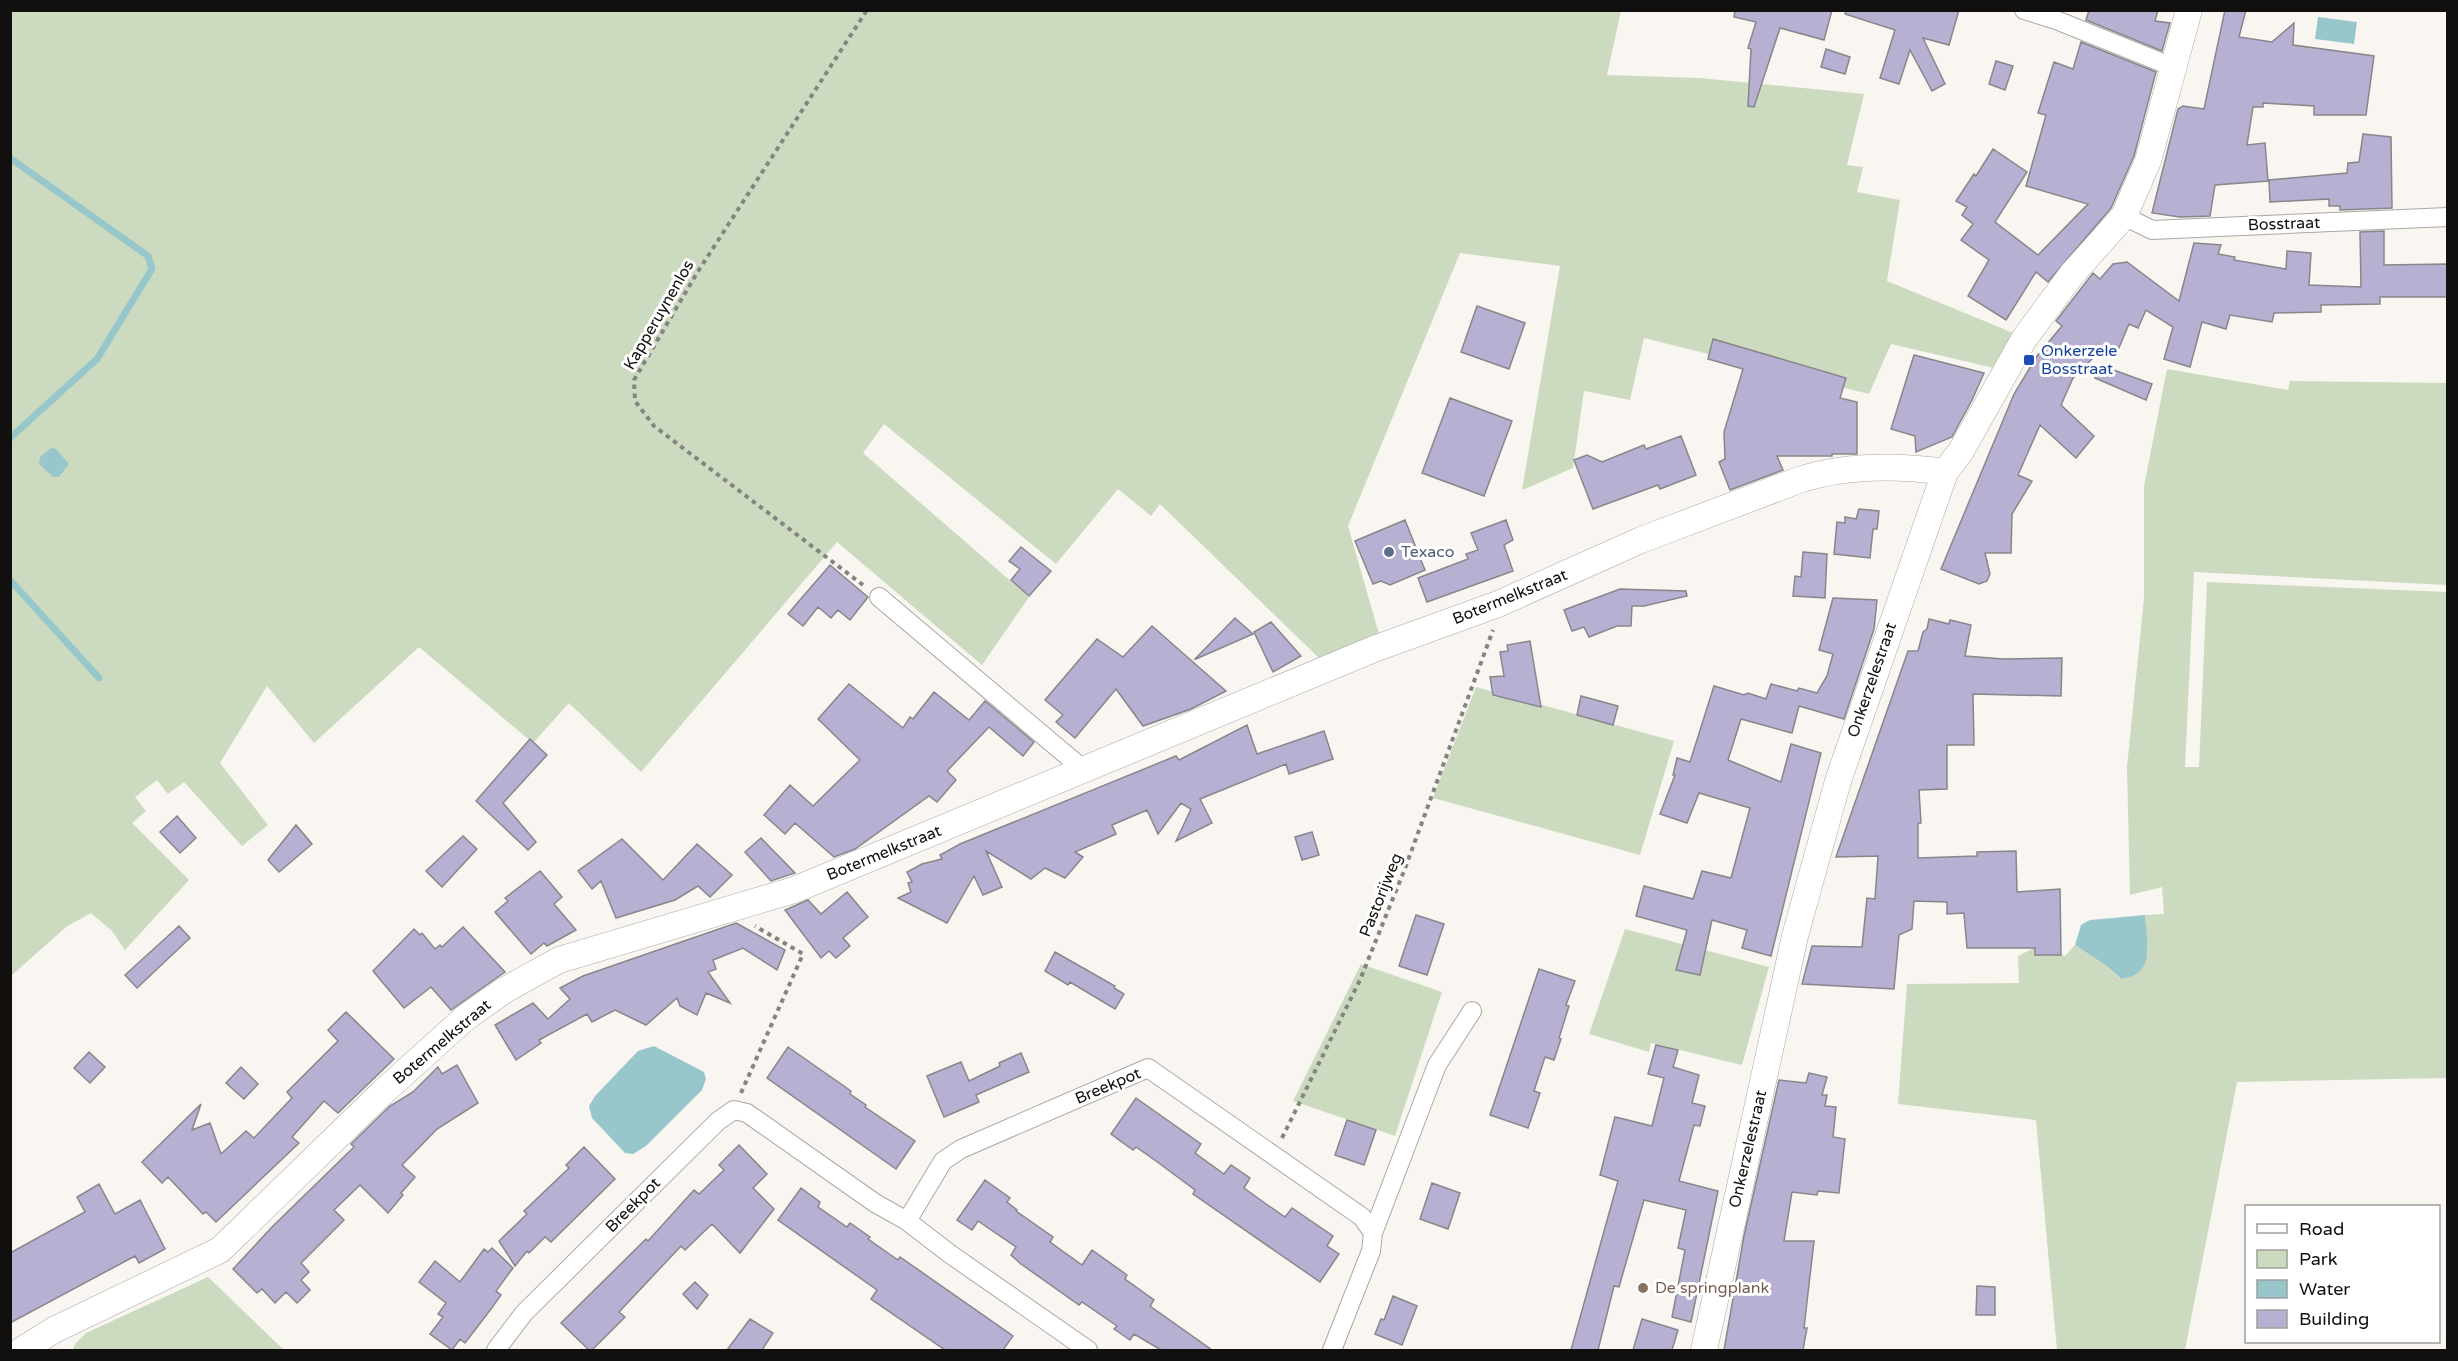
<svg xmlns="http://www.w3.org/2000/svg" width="2458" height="1361" viewBox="0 0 2458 1361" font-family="'Varela Round',sans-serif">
<rect width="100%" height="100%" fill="#f9f5f1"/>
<!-- green -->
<path fill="#ccdbbf" d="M 10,11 L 1621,11 L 1607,75 L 1700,78 L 1864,94 L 1847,165 L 1863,167 L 1857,192 L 1900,200 L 1887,281 L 2016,334 L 1994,368 L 1891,344 L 1869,394 L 1644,338 L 1630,400 L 1584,391 L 1573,468 L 1522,490 L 1560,266 L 1460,253 L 1348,526 L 1379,634 L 1319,658 L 1160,504 L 1151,516 L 1118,489 L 1056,564 L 884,424 L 863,453 L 1029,597 L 982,665 L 837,542 L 641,772 L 569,703 L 533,743 L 419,647 L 314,743 L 267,686 L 220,763 L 268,825 L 242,846 L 184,782 L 168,794 L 157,780 L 135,797 L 146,811 L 132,823 L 189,880 L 125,950 L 112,931 L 91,913 L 66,927 L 11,976 Z
M 2167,369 L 2288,390 L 2290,381 L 2447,383 L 2447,585 L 2194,572 L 2185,767 L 2199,767 L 2207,582 L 2447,592 L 2447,1078 L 2237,1082 L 2185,1350 L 2057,1350 L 2036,1120 L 1898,1104 L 1907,984 L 2019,983 L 2018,956 L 2038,946 L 2065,956 L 2075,945 L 2108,967 L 2120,979 L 2148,953 L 2145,915 L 2164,914 L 2162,887 L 2130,895 L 2127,767 L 2144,598 L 2144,486 Z
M 1476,687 L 1674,741 L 1640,855 L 1433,798 Z
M 1625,929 L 1769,967 L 1742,1065 L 1651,1043 L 1649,1052 L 1589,1034 Z
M 1361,964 L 1442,992 L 1395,1136 L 1293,1101 Z
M 208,1277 L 284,1350 L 73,1350 L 75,1344 L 86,1333 Z"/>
<!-- water -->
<path fill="#98c7cb" d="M 2318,17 L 2357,22 L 2354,44 L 2315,39 Z
M 51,448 L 56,449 L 69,464 L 59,477 L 53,477 L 39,464 L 40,457 Z
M 2145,915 C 2147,942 2156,975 2121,979 L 2108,967 L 2075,945 L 2081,925 L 2090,920 Z
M 654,1046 L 704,1072 L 706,1079 L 702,1090 L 646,1146 L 633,1154 L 625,1153 L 592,1118 L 589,1106 L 595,1096 L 638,1051 Z"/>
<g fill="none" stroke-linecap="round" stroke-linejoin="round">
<!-- stream -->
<path stroke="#98c7cb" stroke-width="7" d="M 10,158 L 148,256 L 152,269 L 97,359 L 10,438
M 10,580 L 99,678"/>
</g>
<!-- building -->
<path fill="#b8b0d2" stroke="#87868a" stroke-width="1.5" d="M 1735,10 L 1832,10 L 1824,40 L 1780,28 L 1754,107 L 1748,106 L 1751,49 L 1748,48 L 1756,22 L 1734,17 Z
M 1846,10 L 1959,10 L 1949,45 L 1923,38 L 1945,84 L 1932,91 L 1910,50 L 1899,84 L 1880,78 L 1895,30 L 1845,14 Z
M 2089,10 L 2158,10 L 2155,21 L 2170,23 L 2162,51 L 2086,20 Z
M 2225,10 L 2246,10 L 2239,37 L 2272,42 L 2294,23 L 2293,45 L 2374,56 L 2366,115 L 2314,115 L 2314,106 L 2263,103 L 2263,107 L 2253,107 L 2247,145 L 2265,143 L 2268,181 L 2215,185 L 2210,216 L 2180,217 L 2152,213 L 2178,109 L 2183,106 L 2204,109 Z
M 2081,42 L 2156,72 L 2134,156 L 2111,208 L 2048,282 L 2036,272 L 2006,320 L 1968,296 L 1989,260 L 1961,240 L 1973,224 L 1962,215 L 1967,207 L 1956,201 L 1974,174 L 1976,176 L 1993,149 L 2027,172 L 1995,222 L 2038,255 L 2088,204 L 2026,186 L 2046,115 L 2038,113 L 2054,62 L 2073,69 Z
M 1826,49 L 1850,57 L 1845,74 L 1821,67 Z
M 1996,61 L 2013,66 L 2005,90 L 1989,84 Z
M 2363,134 L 2391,137 L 2392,208 L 2340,210 L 2340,206 L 2329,206 L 2329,199 L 2270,202 L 2269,180 L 2347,173 L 2348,163 L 2359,162 Z
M 2384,231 L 2384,265 L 2448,264 L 2448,297 L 2380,297 L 2380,304 L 2321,305 L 2321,312 L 2274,313 L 2272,322 L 2230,315 L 2226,329 L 2202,322 L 2190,367 L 2164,359 L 2173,327 L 2146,310 L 2138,328 L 2129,324 L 2118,350 L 2106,345 L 2073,378 L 2061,405 L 2094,436 L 2076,458 L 2040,425 L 2018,475 L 2032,481 L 2012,514 L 2011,553 L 1985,553 L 1990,574 L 1987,581 L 1979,584 L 1941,569 L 2014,394 L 2037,356 L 2062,326 L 2056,321 L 2093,273 L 2100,279 L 2113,264 L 2127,262 L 2179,301 L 2194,243 L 2221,245 L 2218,254 L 2235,257 L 2234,260 L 2286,269 L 2287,251 L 2311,253 L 2309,285 L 2361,287 L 2360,232 Z
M 1477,306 L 1525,323 L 1509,369 L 1461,352 Z
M 1713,339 L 1846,378 L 1840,398 L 1857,402 L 1857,454 L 1832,454 L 1832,456 L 1777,456 L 1783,470 L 1730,490 L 1719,462 L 1725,459 L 1724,432 L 1743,369 L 1708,359 Z
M 1914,355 L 1984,373 L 1972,400 L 1952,437 L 1916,452 L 1915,436 L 1891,429 Z
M 2100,365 L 2152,384 L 2146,400 L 2095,378 Z
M 1450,398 L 1512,421 L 1484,496 L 1422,473 Z
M 1681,436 L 1696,475 L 1660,489 L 1658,485 L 1593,509 L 1574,460 L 1587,455 L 1602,462 L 1644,445 L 1646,449 Z
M 1859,509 L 1879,511 L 1877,529 L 1873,529 L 1870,558 L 1834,554 L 1837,522 L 1845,523 L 1845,517 L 1856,519 Z
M 1405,520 L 1425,570 L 1390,585 L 1381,581 L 1373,584 L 1355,541 Z
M 1506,520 L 1513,540 L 1504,545 L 1513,571 L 1427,602 L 1418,578 L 1468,559 L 1466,554 L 1478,550 L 1471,533 Z
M 1021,547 L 1051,571 L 1029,596 L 1011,580 L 1020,569 L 1009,561 Z
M 1803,552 L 1827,554 L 1825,598 L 1793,596 L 1795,576 L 1801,577 Z
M 830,565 L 868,597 L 850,620 L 838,610 L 831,618 L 818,607 L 803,626 L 788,614 Z
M 1620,589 L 1686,591 L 1687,596 L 1644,606 L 1632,606 L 1631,626 L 1617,626 L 1589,637 L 1584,627 L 1572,631 L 1564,610 Z
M 1833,598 L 1877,600 L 1874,629 L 1844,719 L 1799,706 L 1792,733 L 1741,719 L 1728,760 L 1781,782 L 1791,744 L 1821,753 L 1771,956 L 1742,948 L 1747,930 L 1712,920 L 1700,975 L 1676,970 L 1687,930 L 1636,916 L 1644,886 L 1693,899 L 1702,871 L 1731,878 L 1750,808 L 1699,793 L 1687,823 L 1660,814 L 1675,775 L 1673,775 L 1677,758 L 1690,762 L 1714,686 L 1744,695 L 1748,693 L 1766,699 L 1771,684 L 1797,691 L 1799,688 L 1817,693 L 1827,676 L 1833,654 L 1819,650 Z
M 1235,618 L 1253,634 L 1196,659 L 1195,659 Z
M 1929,619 L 1949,624 L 1950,620 L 1971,625 L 1965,656 L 2003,659 L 2062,658 L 2061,696 L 1973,694 L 1974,745 L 1947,745 L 1947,789 L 1919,790 L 1921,823 L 1918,823 L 1918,858 L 1977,856 L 1977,852 L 2016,851 L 2017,892 L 2060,889 L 2061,955 L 2035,955 L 2035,948 L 1967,948 L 1964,913 L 1947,914 L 1947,902 L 1914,901 L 1912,929 L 1899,935 L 1894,989 L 1802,984 L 1812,946 L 1862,947 L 1867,898 L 1875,899 L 1878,856 L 1836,857 L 1908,651 L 1918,651 L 1923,632 L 1927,629 Z
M 1271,622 L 1301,656 L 1273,672 L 1254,632 Z
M 1152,626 L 1226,691 L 1191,709 L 1143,726 L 1116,689 L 1075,738 L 1056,722 L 1063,715 L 1045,700 L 1097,639 L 1123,657 Z
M 1530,641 L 1541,707 L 1493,695 L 1490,677 L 1504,676 L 1500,652 L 1508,651 L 1507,645 Z
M 849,684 L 903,728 L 910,717 L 913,719 L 934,692 L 969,720 L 985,701 L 1034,742 L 1023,756 L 989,727 L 947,771 L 956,780 L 937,802 L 929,796 L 855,849 L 834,857 L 795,823 L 785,834 L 764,815 L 790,785 L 813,806 L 860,760 L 818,719 Z
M 1581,696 L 1618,706 L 1613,725 L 1577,715 Z
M 1247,725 L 1257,754 L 1324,731 L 1333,759 L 1289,774 L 1286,764 L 1200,799 L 1212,823 L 1176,841 L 1191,809 L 1181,803 L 1158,834 L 1147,810 L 1112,825 L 1116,834 L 1075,852 L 1083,857 L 1065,878 L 1045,868 L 1031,879 L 986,851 L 1002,887 L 983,895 L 974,876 L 947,923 L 898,898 L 911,892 L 908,883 L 912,882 L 907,872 L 922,864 L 942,859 L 940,855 L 960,844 L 1176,756 L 1179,760 Z
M 530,739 L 547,755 L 503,803 L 536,842 L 528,850 L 476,801 Z
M 177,816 L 196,838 L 180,853 L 160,832 Z
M 296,825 L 312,844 L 279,872 L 268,860 Z
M 1312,832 L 1319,855 L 1302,860 L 1295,837 Z
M 463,836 L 477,849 L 442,887 L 426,871 Z
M 761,838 L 795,873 L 771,881 L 745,852 Z
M 622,839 L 663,880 L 697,844 L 732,875 L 710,897 L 698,886 L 675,900 L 616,918 L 601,881 L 592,889 L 578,871 Z
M 540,871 L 562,897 L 554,904 L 576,930 L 547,946 L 544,943 L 531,954 L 495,912 L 508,901 L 505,898 Z
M 847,892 L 868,917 L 843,938 L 850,946 L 836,958 L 829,951 L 821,958 L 785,910 L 808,900 L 821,914 Z
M 1416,915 L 1444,924 L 1427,975 L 1399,966 Z
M 736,923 L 785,950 L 777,970 L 743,948 L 713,960 L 716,969 L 708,972 L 730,1003 L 706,993 L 697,1015 L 680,1006 L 677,998 L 646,1025 L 615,1010 L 592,1022 L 587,1014 L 539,1040 L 541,1043 L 516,1060 L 495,1025 L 533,1003 L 548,1019 L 570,999 L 560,988 L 583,976 Z
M 179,926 L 190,938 L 137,988 L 125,975 Z
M 463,927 L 505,972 L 451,1010 L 431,987 L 404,1008 L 373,971 L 414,929 L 420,935 L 422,933 L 435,949 L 440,945 L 442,947 Z
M 1055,952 L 1115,986 L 1114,988 L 1124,994 L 1115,1009 L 1070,982 L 1068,985 L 1045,971 Z
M 1539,969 L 1575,981 L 1566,1005 L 1569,1006 L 1559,1038 L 1561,1039 L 1554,1060 L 1545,1057 L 1534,1091 L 1540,1093 L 1528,1128 L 1490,1115 Z
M 346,1012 L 394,1059 L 338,1113 L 324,1101 L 292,1137 L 299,1143 L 216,1222 L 206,1212 L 203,1214 L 168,1177 L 162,1183 L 142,1162 L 201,1104 L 192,1130 L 210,1123 L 221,1154 L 246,1131 L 254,1138 L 292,1098 L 287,1092 L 338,1041 L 328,1030 Z
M 1656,1045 L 1678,1050 L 1673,1067 L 1699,1075 L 1692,1103 L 1705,1106 L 1700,1126 L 1694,1125 L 1679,1181 L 1718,1191 L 1691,1322 L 1672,1317 L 1685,1250 L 1678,1248 L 1686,1210 L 1644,1200 L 1619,1287 L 1614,1286 L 1598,1350 L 1571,1350 L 1618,1181 L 1600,1175 L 1615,1117 L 1652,1126 L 1664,1078 L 1648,1074 Z
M 788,1047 L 851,1091 L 850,1094 L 866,1105 L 865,1107 L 915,1141 L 896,1169 L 767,1078 Z
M 89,1052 L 105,1067 L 90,1083 L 74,1068 Z
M 1021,1053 L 1029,1072 L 976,1095 L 979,1102 L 944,1117 L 927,1076 L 961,1062 L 969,1081 L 1000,1066 L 999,1063 Z
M 457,1065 L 478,1103 L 437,1129 L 402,1165 L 415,1177 L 401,1193 L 403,1195 L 388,1213 L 360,1185 L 334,1210 L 344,1220 L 301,1263 L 309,1272 L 301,1280 L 310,1290 L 297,1303 L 286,1292 L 275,1303 L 262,1289 L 257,1293 L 233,1269 L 273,1226 L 354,1147 L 351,1144 L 390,1106 L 413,1092 L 438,1067 L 442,1074 Z
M 241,1067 L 258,1084 L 244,1099 L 226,1083 Z
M 1809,1073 L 1827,1077 L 1822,1095 L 1827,1095 L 1825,1106 L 1836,1107 L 1833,1137 L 1845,1139 L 1839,1193 L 1818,1191 L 1817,1195 L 1792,1192 L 1784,1241 L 1814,1241 L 1804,1328 L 1807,1328 L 1803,1350 L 1724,1350 L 1744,1236 L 1779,1080 L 1806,1083 Z
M 1136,1098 L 1201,1144 L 1195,1153 L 1224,1174 L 1231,1165 L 1250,1178 L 1244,1188 L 1269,1206 L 1285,1217 L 1292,1208 L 1333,1236 L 1327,1246 L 1339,1254 L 1320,1282 L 1193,1194 L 1195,1190 L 1156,1161 L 1136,1147 L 1133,1150 L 1111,1134 Z
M 1347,1120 L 1376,1130 L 1364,1165 L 1335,1155 Z
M 739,1145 L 767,1174 L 753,1188 L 774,1209 L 740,1253 L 712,1224 L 685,1250 L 681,1246 L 619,1312 L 625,1317 L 592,1350 L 589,1350 L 561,1323 L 646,1239 L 648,1241 L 694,1190 L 699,1194 L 724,1170 L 719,1165 Z
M 584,1147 L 615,1179 L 551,1242 L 545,1237 L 529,1253 L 527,1251 L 515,1266 L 499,1241 L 527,1214 L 524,1211 L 569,1168 L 566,1165 Z
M 985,1180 L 1010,1198 L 1007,1202 L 1017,1210 L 1016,1211 L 1053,1237 L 1050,1242 L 1082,1265 L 1092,1250 L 1127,1275 L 1125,1279 L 1154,1300 L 1150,1306 L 1212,1350 L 1161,1350 L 1134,1334 L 1130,1340 L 1114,1329 L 1117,1326 L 1082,1302 L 1079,1305 L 1021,1264 L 1011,1255 L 1016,1247 L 978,1221 L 972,1230 L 957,1220 Z
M 1432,1183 L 1460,1193 L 1448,1229 L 1420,1219 Z
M 99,1184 L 115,1214 L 140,1200 L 165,1249 L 139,1263 L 135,1256 L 10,1323 L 10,1253 L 85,1212 L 77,1197 Z
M 801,1188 L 820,1202 L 818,1207 L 847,1227 L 850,1223 L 870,1237 L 868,1239 L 898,1260 L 900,1257 L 1013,1336 L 1003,1350 L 945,1350 L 871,1299 L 877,1290 L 778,1220 Z
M 492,1248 L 513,1268 L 496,1291 L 501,1295 L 491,1309 L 465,1343 L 460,1339 L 452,1350 L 430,1334 L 443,1317 L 438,1314 L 446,1303 L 419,1282 L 435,1261 L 460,1282 L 484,1249 L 488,1252 Z
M 695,1282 L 708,1295 L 697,1309 L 683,1294 Z
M 1977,1286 L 1995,1287 L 1995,1315 L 1976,1315 Z
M 1393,1296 L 1417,1306 L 1402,1345 L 1375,1334 L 1381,1319 L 1384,1320 Z
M 750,1319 L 773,1333 L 762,1350 L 727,1350 Z
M 1642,1319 L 1678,1330 L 1672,1350 L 1633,1350 Z"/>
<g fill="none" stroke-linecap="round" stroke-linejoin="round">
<defs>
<path id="street" d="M 2024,10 L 2056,20 L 2173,67
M 2124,216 L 2152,230 L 2448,217
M 879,597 L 1084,770
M 907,1221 L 943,1161 L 961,1149 L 1148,1068 L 1362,1217 L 1373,1233 L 1371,1251 L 1332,1350
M 1373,1233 L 1437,1065 L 1472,1011
M 496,1350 L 524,1313 L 718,1121 L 734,1110 L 747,1113 L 875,1203 L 907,1221 L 950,1254 L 1088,1350"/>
<path id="secondary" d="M 22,1350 L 54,1330 L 220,1250 L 382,1093 L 465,1018 L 505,990 L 559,960 L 794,890 L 1374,649 L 1498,604 L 1641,540 L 1799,480 C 1846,465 1896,465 1945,472
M 1704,1350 L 1795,936 L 1838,781 L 1945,472 L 1961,451 L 2024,339 L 2072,274 L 2124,216 L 2148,161 L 2189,10"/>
</defs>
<!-- street casing -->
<use href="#street" stroke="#aba7a4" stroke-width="20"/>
<!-- secondary casing -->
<use href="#secondary" stroke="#aba7a4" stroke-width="27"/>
<!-- path -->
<path stroke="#868380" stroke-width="4" stroke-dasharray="4.5 4.5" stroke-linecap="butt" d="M 863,585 L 654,426 L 635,401 L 634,380 L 697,273 L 867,10
M 741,1093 L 803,954 L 755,926
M 1282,1138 L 1360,980 L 1404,871 L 1493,630"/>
<!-- street -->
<use href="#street" stroke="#fff" stroke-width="18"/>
<!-- secondary -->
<use href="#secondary" stroke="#fff" stroke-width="26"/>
</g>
<!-- markers -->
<rect fill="#1a4fb4" stroke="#fff" stroke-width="2" x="2023" y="354" width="12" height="12" rx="3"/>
<circle fill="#5c6f8a" stroke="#fff" stroke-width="2" cx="1389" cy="552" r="6"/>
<circle fill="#8d6e63" stroke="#fff" stroke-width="2" cx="1643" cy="1288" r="6"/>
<g text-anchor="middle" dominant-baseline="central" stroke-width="6" stroke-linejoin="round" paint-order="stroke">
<!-- street labels -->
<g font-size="16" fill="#12100f" stroke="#fff">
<text transform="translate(2284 224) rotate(-2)">Bosstraat</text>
<text transform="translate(659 315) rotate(-60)">Kapperuynenlos</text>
<text transform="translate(1510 597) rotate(-22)">Botermelkstraat</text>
<text transform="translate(1872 680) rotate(-71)">Onkerzelestraat</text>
<text transform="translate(884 853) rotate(-22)">Botermelkstraat</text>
<text transform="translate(1381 895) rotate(-68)">Pastorijweg</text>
<text transform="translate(442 1042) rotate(-40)">Botermelkstraat</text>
<text transform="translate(1108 1086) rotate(-23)">Breekpot</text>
<text transform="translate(1748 1149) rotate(-77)">Onkerzelestraat</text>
<text transform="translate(633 1205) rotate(-45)">Breekpot</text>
</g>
<!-- transit labels -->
<g font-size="16" fill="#164399" stroke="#fff" text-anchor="start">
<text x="2041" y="351">Onkerzele<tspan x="2041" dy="18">Bosstraat</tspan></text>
</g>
<!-- service labels -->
<g font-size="16" fill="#4e5e75" stroke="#fff" text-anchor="start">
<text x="1401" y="552">Texaco</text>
</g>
<!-- education labels -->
<g font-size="16" fill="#785e54" stroke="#fff" text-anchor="start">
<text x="1655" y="1288">De springplank</text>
</g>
</g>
<!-- border -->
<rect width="2458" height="1361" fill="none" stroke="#12100f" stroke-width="24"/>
<!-- legend -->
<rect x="2245" y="1205" width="195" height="138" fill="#ffffff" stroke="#a09f9f" stroke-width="1.5"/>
<rect x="2257" y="1224" width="30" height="9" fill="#ffffff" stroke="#a09f9f" stroke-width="1.5"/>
<text x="2299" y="1235" font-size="18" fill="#12100f">Road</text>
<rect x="2257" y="1250" width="30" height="18" fill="#ccdbbf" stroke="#a09f9f" stroke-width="1.5"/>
<text x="2299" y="1265" font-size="18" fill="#12100f">Park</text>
<rect x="2257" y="1280" width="30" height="18" fill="#98c7cb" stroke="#a09f9f" stroke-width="1.5"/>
<text x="2299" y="1295" font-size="18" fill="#12100f">Water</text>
<rect x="2257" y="1310" width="30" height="18" fill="#b8b0d2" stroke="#a09f9f" stroke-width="1.5"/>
<text x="2299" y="1325" font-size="18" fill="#12100f">Building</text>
</svg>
